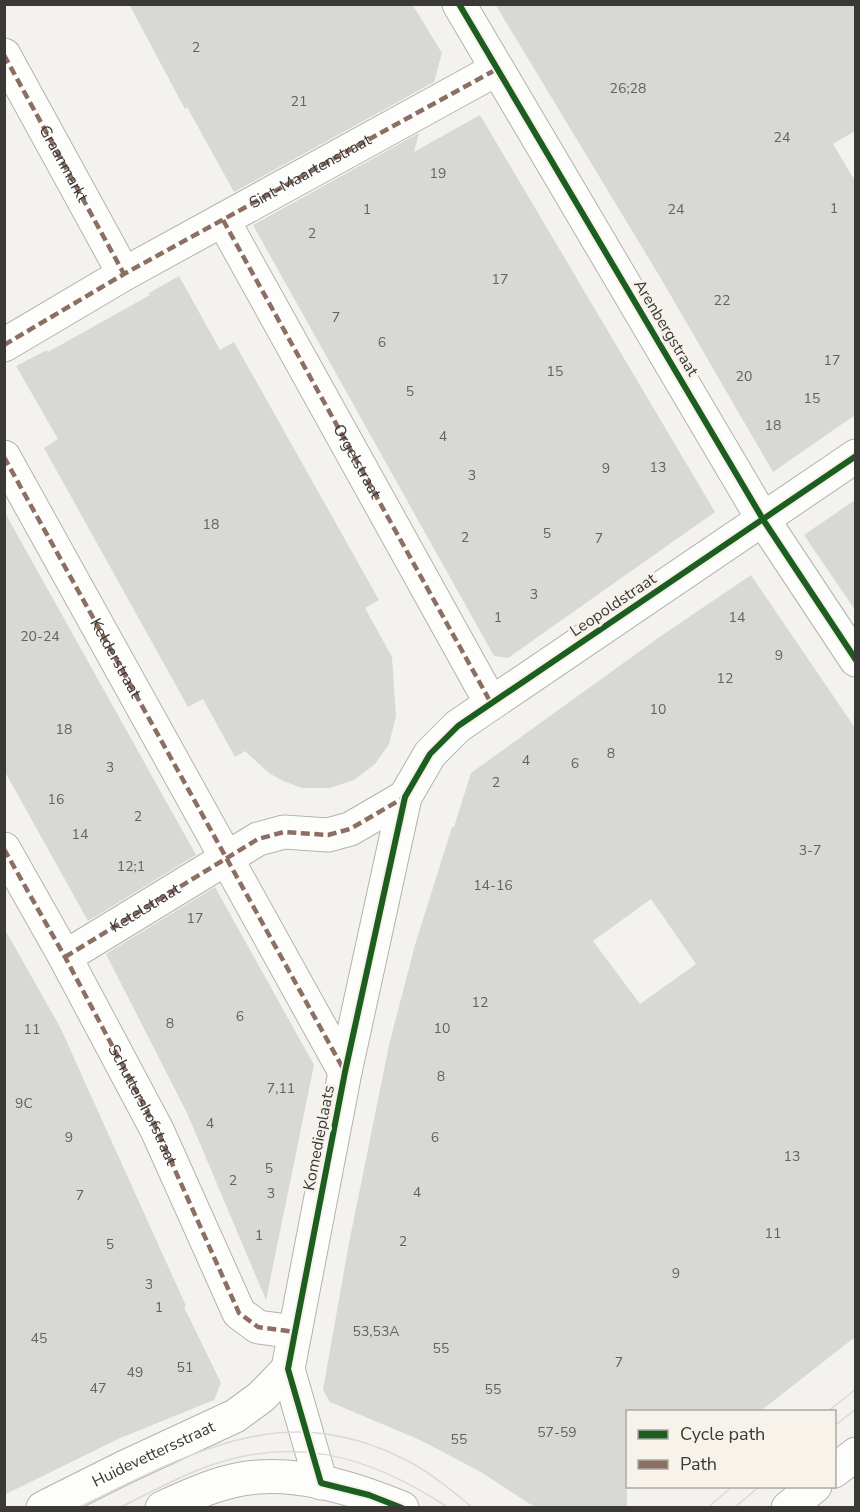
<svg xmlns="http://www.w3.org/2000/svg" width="860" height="1512" viewBox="0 0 860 1512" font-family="'Nunito Sans',sans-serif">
<rect width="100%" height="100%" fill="#f4f2ee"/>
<!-- building -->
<path fill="#d8d8d4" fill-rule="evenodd" d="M 129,4 L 412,4 L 442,53 L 434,82 L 234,192 L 187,107 L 185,109 Z
M 495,4 L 855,4 L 855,131 L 833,144 L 855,181 L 855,415 L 773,472 L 660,277 Z
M 480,115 L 715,512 L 508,658 L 494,656 L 253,225 L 419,133 L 414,152 Z
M 179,276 L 220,350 L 234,342 L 379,600 L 365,608 L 392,657 L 396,716 L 389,744 L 375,764 L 354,780 L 330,788 L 302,788 L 283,781 L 269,773 L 245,751 L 235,757 L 203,699 L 188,707 L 44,448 L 58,439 L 16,366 L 47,350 L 48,352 L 150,295 L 149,293 Z
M 855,500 L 855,610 L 804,535 Z
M 4,511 L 196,855 L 88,921 L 4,770 Z
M 751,575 L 855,728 L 855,1337 L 759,1412 L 627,1412 L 627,1508 L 536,1508 L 481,1472 L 420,1440 L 330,1402 L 323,1390 L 349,1243 L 389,1045 L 415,945 L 452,827 L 454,827 L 471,773 L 661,636 ZM 651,899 L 696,964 L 640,1004 L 593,941 Z
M 215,887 L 314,1065 L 266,1300 L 187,1113 L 106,954 Z
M 4,928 L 60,1027 L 186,1306 L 184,1307 L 221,1383 L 214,1400 L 118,1439 L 4,1495 Z"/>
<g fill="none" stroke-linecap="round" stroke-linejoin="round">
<defs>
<g id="pedestrian">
<path d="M 4,55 L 124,274"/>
<path d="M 223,220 L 491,703"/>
<path id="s1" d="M 4,345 L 124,274 L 497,69"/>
<path id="s2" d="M 4,457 L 345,1072"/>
<path d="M 4,849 L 65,957 L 157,1130 L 239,1313 L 258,1327 L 295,1332"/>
<path id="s3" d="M 65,957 L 258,839 L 284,832 L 328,835 L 350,829 L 405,797"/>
</g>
<path id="minor" d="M 459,4 L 764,521 L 856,660"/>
<g id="tertiary">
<path d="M 834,1471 L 856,1454"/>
<path d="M 321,1483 L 288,1369 L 295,1332 L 345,1072 L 405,797 L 430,754 L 458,726 L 856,456"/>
<path id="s4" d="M 43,1508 L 125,1467 L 235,1416 L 261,1397 L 288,1369"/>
<path d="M 162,1508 C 192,1494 225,1479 258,1477 C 306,1473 358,1490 402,1508"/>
<path d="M 788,1508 L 815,1486"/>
</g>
</defs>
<!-- pedestrian casing -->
<use href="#pedestrian" stroke="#b4b2af" stroke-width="35"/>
<!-- minor casing -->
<use href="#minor" stroke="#b4b2af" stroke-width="35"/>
<!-- tertiary casing -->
<use href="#tertiary" stroke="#b4b2af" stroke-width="35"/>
<!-- pedestrian -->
<use href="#pedestrian" stroke="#fdfdfc" stroke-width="33"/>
<!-- minor -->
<use href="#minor" stroke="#fdfdfc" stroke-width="33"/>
<!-- tertiary -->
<use href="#tertiary" stroke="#fdfdfc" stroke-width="33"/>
<!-- tram -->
<path stroke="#dad9d8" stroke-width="1.5" d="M 827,1412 L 856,1389
M 834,1426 L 856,1409
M 77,1508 C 188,1455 283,1396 406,1460 C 430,1472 452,1491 473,1508
M 119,1508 C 145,1495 171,1481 198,1470 C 291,1433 367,1454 449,1508
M 707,1508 L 733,1486
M 734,1508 L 760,1486"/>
<!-- quiet -->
<g stroke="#8d6e63" stroke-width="4.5" stroke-dasharray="9 4.5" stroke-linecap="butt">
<path id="s5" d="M 4,55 L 124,274"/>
<path id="s6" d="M 223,220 L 491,703"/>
<path d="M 4,345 L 124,274 L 497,69"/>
<path d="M 4,457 L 345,1072"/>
<path id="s7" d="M 4,849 L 65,957 L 157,1130 L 239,1313 L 258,1327 L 295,1332"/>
<path d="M 65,957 L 258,839 L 284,832 L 328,835 L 350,829 L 405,797"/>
</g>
<defs>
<path id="cycleway" d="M 459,4 L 764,521 L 856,660
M 402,1508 L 369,1495 L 321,1483 L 288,1369 L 295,1332 L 345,1072 L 405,797 L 430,754 L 458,726 L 856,456"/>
</defs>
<!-- cycleway casing -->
<use href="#cycleway" stroke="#f7f3eb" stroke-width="10"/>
<!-- cycleway -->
<use href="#cycleway" stroke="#1b5e20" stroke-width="6"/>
</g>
<g text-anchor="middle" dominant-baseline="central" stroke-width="6" stroke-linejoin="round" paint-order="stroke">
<!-- number labels -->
<g font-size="14" fill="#63625f">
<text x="196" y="47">2</text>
<text x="628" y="88">26;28</text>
<text x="299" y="101">21</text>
<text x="782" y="137">24</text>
<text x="438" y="173">19</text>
<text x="834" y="208">1</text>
<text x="367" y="209">1</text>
<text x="676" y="209">24</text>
<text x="312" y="233">2</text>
<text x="500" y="279">17</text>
<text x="722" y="300">22</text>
<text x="336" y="317">7</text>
<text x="382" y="342">6</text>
<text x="832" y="360">17</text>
<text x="555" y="371">15</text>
<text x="744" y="376">20</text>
<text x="410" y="391">5</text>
<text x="812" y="398">15</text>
<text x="773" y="425">18</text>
<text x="443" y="436">4</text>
<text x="658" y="467">13</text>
<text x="606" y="468">9</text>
<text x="472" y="475">3</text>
<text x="211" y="524">18</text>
<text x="547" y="533">5</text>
<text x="465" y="537">2</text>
<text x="599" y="538">7</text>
<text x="534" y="594">3</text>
<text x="498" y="617">1</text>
<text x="737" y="617">14</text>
<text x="40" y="636">20-24</text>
<text x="779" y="655">9</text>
<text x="725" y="678">12</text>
<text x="658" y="709">10</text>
<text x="64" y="729">18</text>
<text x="611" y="753">8</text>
<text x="526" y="760">4</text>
<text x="575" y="763">6</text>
<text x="110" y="767">3</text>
<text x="496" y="782">2</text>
<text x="56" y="799">16</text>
<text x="138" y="816">2</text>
<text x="80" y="834">14</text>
<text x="810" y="850">3-7</text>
<text x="131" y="866">12;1</text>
<text x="493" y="885">14-16</text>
<text x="195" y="918">17</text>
<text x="480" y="1002">12</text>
<text x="240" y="1016">6</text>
<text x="170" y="1023">8</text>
<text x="442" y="1028">10</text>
<text x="32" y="1029">11</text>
<text x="441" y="1076">8</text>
<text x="281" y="1088">7,11</text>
<text x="24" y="1103">9C</text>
<text x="210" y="1123">4</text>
<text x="69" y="1137">9</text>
<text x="435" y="1137">6</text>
<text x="792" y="1156">13</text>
<text x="269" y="1168">5</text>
<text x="233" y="1180">2</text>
<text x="417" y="1192">4</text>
<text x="271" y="1193">3</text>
<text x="80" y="1195">7</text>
<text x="773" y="1233">11</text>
<text x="259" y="1235">1</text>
<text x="403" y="1241">2</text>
<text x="110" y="1244">5</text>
<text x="676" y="1273">9</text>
<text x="149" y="1284">3</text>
<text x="159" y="1307">1</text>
<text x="376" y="1331">53,53A</text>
<text x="39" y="1338">45</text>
<text x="441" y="1348">55</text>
<text x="619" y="1362">7</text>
<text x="185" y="1367">51</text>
<text x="135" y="1372">49</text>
<text x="98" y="1388">47</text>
<text x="493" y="1389">55</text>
<text x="557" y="1432">57-59</text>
<text x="459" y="1439">55</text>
</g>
<!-- street labels -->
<g font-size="16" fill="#3a3936" stroke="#f7f3eb">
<text stroke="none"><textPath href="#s5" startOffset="124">Graanmarkt</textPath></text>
<text stroke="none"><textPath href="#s1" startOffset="352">Sint-Maartenstraat</textPath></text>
<text transform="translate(666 328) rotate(59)">Arenbergstraat</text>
<text stroke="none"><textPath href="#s6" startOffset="276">Orgelstraat</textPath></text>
<text transform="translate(613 605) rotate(-34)">Leopoldstraat</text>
<text stroke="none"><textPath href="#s2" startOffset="230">Kelderstraat</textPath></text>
<text stroke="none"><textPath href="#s3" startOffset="94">Ketelstraat</textPath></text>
<text stroke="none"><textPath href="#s7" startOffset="291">Schuttershofstraat</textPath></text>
<text transform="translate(319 1138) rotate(-79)">Komedieplaats</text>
<text stroke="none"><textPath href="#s4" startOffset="123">Huidevettersstraat</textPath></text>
</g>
</g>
<!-- border -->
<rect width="860" height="1512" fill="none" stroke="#3a3936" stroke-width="12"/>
<!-- legend -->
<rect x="626" y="1410" width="210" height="78" fill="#f7f3eb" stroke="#aba9a3" stroke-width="1.5"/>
<rect x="638" y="1430" width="30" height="9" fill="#1b5e20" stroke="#aba9a3" stroke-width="1.5"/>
<text x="680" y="1440" font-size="18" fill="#3a3936">Cycle path</text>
<rect x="638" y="1460" width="30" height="9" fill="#8d6e63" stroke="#aba9a3" stroke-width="1.5"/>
<text x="680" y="1470" font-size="18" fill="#3a3936">Path</text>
</svg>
